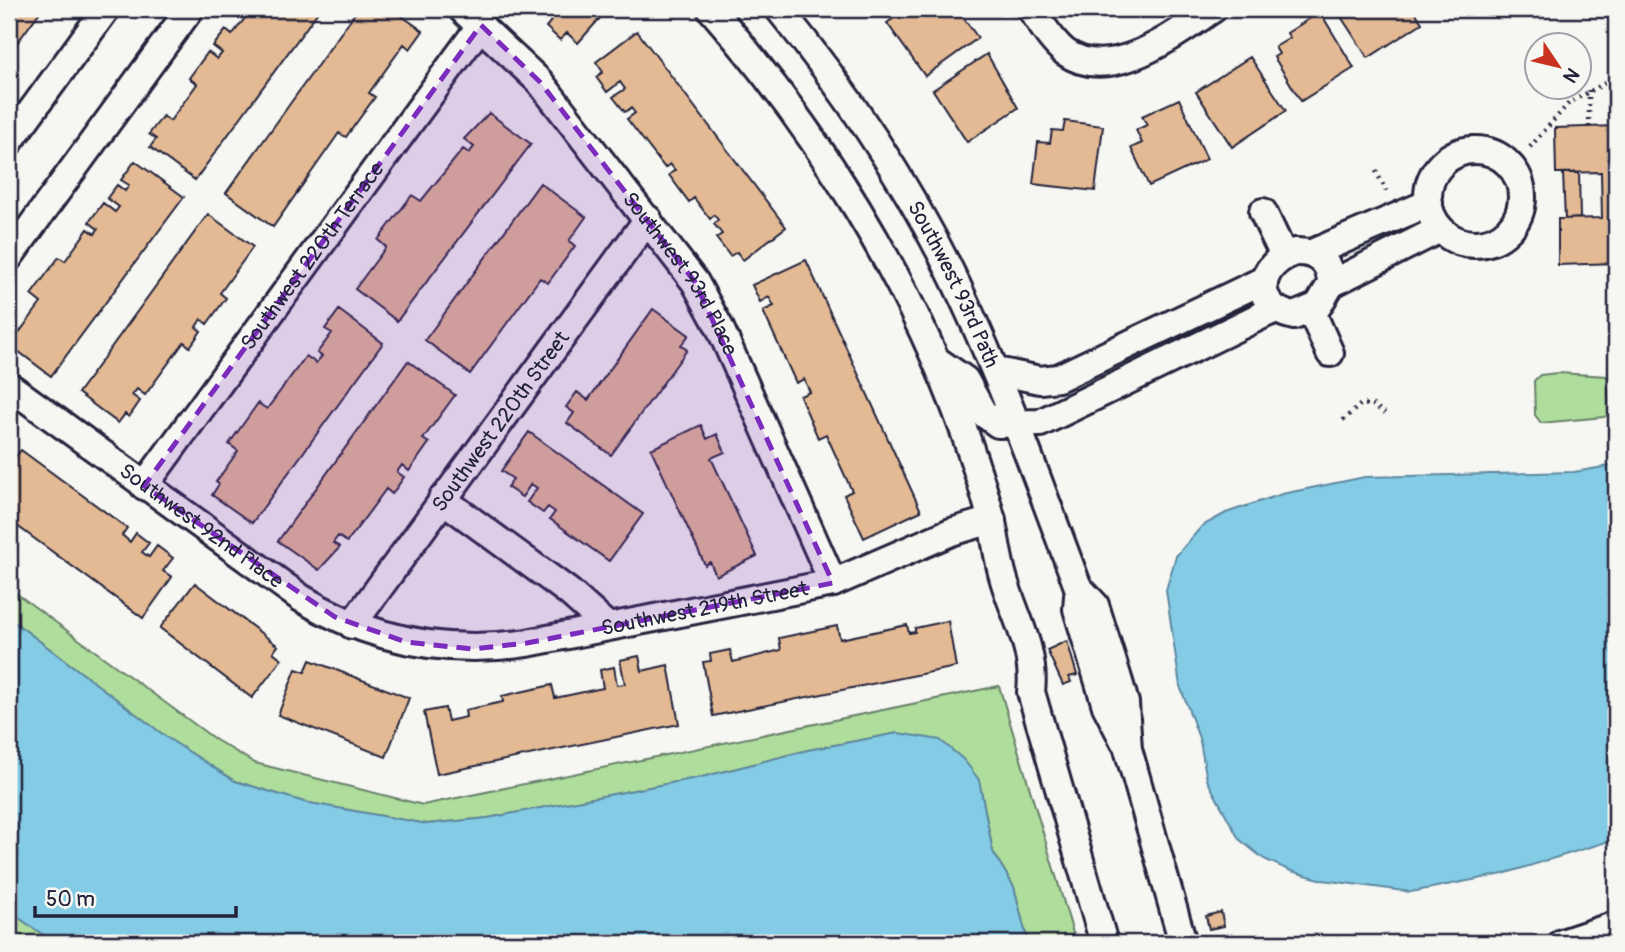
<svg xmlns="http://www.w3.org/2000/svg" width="1625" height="952" viewBox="0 0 1625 952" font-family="Pangolin,sans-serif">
<rect width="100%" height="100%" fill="#f6f6f2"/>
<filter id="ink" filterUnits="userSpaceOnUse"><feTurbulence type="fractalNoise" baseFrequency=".0143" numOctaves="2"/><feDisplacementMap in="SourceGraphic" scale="14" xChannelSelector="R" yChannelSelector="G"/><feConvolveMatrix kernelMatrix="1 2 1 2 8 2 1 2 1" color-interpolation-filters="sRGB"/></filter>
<g filter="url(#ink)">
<!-- green -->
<path fill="#afdd9b" stroke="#68806b" stroke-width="2" d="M 1558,373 L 1607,376 L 1610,413 L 1604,417 L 1541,423 L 1535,415 L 1534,381 L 1540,375 Z
M 9,588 L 216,740 L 255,763 L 423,805 L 999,686 L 1076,943 L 1028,943 L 1014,887 L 993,852 L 979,780 L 898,733 L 808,750 L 702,777 L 488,818 L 427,824 L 304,802 L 235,781 L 169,739 L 9,618 Z
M 9,911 L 55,943 L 9,943 Z"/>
<!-- water -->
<path fill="#84cce5" stroke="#5d88a1" stroke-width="2" d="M 1616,465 L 1616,839 L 1503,874 L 1411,892 L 1323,880 L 1291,871 L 1264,859 L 1239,839 L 1207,780 L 1200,741 L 1180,686 L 1166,590 L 1176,556 L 1202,526 L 1226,513 L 1282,494 L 1365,477 L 1574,472 Z
M 9,618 L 169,739 L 235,781 L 304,802 L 427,824 L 488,818 L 702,777 L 808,750 L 898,733 L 940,740 L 964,760 L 979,780 L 993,852 L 1014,887 L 1028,943 L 55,943 L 9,911 Z"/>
<!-- building -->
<path fill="#e4ba94" stroke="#22223b" stroke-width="2" d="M 9,9 L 42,9 L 14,47 L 9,43 Z
M 252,9 L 320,9 L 195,180 L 150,147 L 156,139 L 149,134 L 163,116 L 170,121 L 197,84 L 189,78 L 208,52 L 217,59 L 222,53 L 213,46 L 226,30 L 232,35 Z
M 358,9 L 392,9 L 423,31 L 410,49 L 404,44 L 369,93 L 375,97 L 346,137 L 339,133 L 273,227 L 226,193 Z
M 532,9 L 608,9 L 578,43 L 567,33 L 560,40 L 546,27 L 551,21 L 547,16 L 544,20 Z
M 907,9 L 957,9 L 978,38 L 925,76 L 887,23 Z
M 1336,9 L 1413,9 L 1422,23 L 1368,58 Z
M 1320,12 L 1354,68 L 1301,101 L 1274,57 L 1279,54 L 1275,47 L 1290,38 L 1287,33 Z
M 637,31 L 786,227 L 743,260 L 737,252 L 730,256 L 716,238 L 722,234 L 714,224 L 718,220 L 714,215 L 710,219 L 694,198 L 689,202 L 669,175 L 675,170 L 670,164 L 665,168 L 627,119 L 635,113 L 631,108 L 625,112 L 613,97 L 625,89 L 620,82 L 607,92 L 596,77 L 603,72 L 596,62 Z
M 987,54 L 1018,108 L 967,142 L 933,90 Z
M 1250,57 L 1286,111 L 1232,147 L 1196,92 Z
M 1179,99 L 1207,159 L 1149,186 L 1131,148 L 1142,143 L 1136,130 L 1147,125 L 1142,116 Z
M 489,113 L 531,144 L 397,321 L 355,289 L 386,247 L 378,240 L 412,195 L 421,201 L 463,149 L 469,153 L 474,147 L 464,139 Z
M 1065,121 L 1103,126 L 1095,191 L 1033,184 L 1038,142 L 1050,143 L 1052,130 L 1063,131 Z
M 1616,126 L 1616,263 L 1558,265 L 1558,219 L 1602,218 L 1601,172 L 1556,173 L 1555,128 Z
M 135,161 L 184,197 L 51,376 L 10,345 L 41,303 L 31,295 L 59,257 L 65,261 L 88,229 L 95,234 L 98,229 L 89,222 L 103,203 L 115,212 L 119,207 L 107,198 L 117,185 L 125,191 L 129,185 L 121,180 Z
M 1563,173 L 1579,173 L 1580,218 L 1565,219 Z
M 540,183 L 586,217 L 569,241 L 575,246 L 548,283 L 540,278 L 470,374 L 425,340 Z
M 208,214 L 253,247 L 220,293 L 226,298 L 207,324 L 201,319 L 196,327 L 201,331 L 190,347 L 184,342 L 145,395 L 137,389 L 132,395 L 140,401 L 129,417 L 125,414 L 118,423 L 78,393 Z
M 806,260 L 921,511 L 864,538 L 844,495 L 852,491 L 826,434 L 818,438 L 800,396 L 810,392 L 804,379 L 796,383 L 763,311 L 774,306 L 769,297 L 760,302 L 752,285 Z
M 653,309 L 689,335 L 681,345 L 687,350 L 611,455 L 567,423 L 574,413 L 566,407 L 577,392 L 588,400 Z
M 339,310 L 383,343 L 252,523 L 212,495 L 219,484 L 216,482 L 238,451 L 229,444 L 258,403 L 267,409 L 306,356 L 316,363 L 322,356 L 317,353 L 332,333 L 325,329 Z
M 408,361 L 455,395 L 423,439 L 429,443 L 409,471 L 402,465 L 397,472 L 404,477 L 392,494 L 386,489 L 347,542 L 338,536 L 333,543 L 340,547 L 319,570 L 278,541 Z
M 701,425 L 707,439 L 717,434 L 725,452 L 711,458 L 757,556 L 716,576 L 710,562 L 705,565 L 651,449 Z
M 529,432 L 643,514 L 609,561 L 550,519 L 555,512 L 548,507 L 543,513 L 527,502 L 537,488 L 531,484 L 522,497 L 507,487 L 513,479 L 501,471 Z
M 21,450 L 127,528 L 122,535 L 130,542 L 136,533 L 149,543 L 142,552 L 149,557 L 157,546 L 173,558 L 163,571 L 172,577 L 143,618 L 9,520 L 9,454 L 14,458 Z
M 195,583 L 278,646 L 273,652 L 282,659 L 252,698 L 160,628 Z
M 948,621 L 956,667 L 713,716 L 703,662 L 711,661 L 710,654 L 730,650 L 733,662 L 781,650 L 779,638 L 837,626 L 840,639 L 907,625 L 909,633 L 915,632 L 915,628 Z
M 1067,641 L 1077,675 L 1069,677 L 1071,682 L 1063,685 L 1047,650 Z
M 639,656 L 642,671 L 668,665 L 679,724 L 437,774 L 424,712 L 445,708 L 448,721 L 466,717 L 465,710 L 503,702 L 502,696 L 552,685 L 555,698 L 603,688 L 600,670 L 614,667 L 617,685 L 625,684 L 620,660 Z
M 310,660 L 409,698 L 386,757 L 278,715 L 296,669 L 305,672 Z
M 1221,912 L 1224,926 L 1209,929 L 1206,916 Z"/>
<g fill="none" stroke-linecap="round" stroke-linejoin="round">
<defs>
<g id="minor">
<path id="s1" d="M 462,9 L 540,82 L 695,282 L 720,328 L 833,583"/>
<path d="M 711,9 C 819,133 908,276 964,431 C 974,461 985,491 992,522 C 996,541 998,561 1004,580 C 1015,617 1036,651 1031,692 L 1104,943"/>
<path id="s2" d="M 779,9 C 845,90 904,178 950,271 C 1000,373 1038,481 1078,587 L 1095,605 L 1119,682 L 1125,703 L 1128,749 L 1183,943"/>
<path d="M 1031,9 C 1041,23 1051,41 1065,52 C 1111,85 1175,34 1213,9"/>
<path d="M 9,142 L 106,9"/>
<circle cx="1475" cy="197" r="47"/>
<path d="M 1263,212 L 1284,256"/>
<path d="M 1295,252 C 1317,251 1331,262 1331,284 L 1318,306 L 1294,316 C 1250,307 1257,264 1295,252 Z"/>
<path d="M 1312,253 L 1429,203"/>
<path d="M 9,257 L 190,9"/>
<path d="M 1331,284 L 1440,229"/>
<path d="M 1311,310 L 1330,353"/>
<path d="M 936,360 L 965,380 L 983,413 L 998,424 L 1040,423 L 1275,309"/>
<path d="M 996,371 L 1040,380 L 1058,378 L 1264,280"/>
<path id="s3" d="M 9,386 L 301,598 C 372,641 446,655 527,643 L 833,583 L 951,532 L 992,520"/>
<path id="s4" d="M 144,486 L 481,25"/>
<path d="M 442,499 L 569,592 L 607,626"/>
<path d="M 1078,596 L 1077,609 L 1106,706 L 1124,741"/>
<path id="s5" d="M 352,625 L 648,219"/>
<path d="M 1562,943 L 1616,925"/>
</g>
</defs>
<!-- minor casing -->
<use href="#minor" stroke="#22223b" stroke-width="32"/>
<!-- path -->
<path stroke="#22223b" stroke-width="4.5" stroke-dasharray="2 5" stroke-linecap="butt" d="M 1589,127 L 1589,90
M 1530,147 L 1569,103 L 1616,77
M 1376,171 L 1386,191
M 1343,420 L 1361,404 L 1373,405 L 1385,413"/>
<!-- minor -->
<use href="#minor" stroke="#f6f6f2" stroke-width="26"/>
</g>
</g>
<!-- marked area -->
<path fill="#7b2cbf" fill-opacity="0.2" stroke="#7b2cbf" stroke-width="5" stroke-dasharray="14 9" stroke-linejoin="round" d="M 481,25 L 540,82 L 695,282 L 833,583 L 527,643 L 472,649 L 406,642 L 335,617 L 144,486 Z"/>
<g text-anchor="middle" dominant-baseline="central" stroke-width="5" stroke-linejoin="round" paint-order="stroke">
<!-- street labels -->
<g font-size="21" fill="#22223b" stroke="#f6f6f2">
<text stroke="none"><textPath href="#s4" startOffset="285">Southwest 220th Terrace</textPath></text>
<text stroke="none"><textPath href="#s1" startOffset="345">Southwest 93rd Place</textPath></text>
<text stroke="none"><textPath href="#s2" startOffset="327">Southwest 93rd Path</textPath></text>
<text stroke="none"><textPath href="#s5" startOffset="252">Southwest 220th Street</textPath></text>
<text stroke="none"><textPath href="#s3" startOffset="238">Southwest 92nd Place</textPath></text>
<text stroke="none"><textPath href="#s3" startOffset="777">Southwest 219th Street</textPath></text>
</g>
</g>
<!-- margin -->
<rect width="1625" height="952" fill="none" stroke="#f6f6f2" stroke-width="35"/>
<rect x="18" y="18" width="1590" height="917" fill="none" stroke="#22223b" stroke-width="2.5" filter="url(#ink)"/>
<!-- north arrow -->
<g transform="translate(1558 66) rotate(125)"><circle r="33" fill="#f6f6f2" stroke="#a1a1a9" stroke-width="2"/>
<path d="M0-5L12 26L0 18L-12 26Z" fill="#c8321e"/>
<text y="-10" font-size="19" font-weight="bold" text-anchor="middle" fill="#22223b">N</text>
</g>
<!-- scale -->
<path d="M35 906v10h201v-10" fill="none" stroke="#22223b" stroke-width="3.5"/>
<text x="46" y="906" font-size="21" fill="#22223b" stroke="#f6f6f2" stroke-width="5" paint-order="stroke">50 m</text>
</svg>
